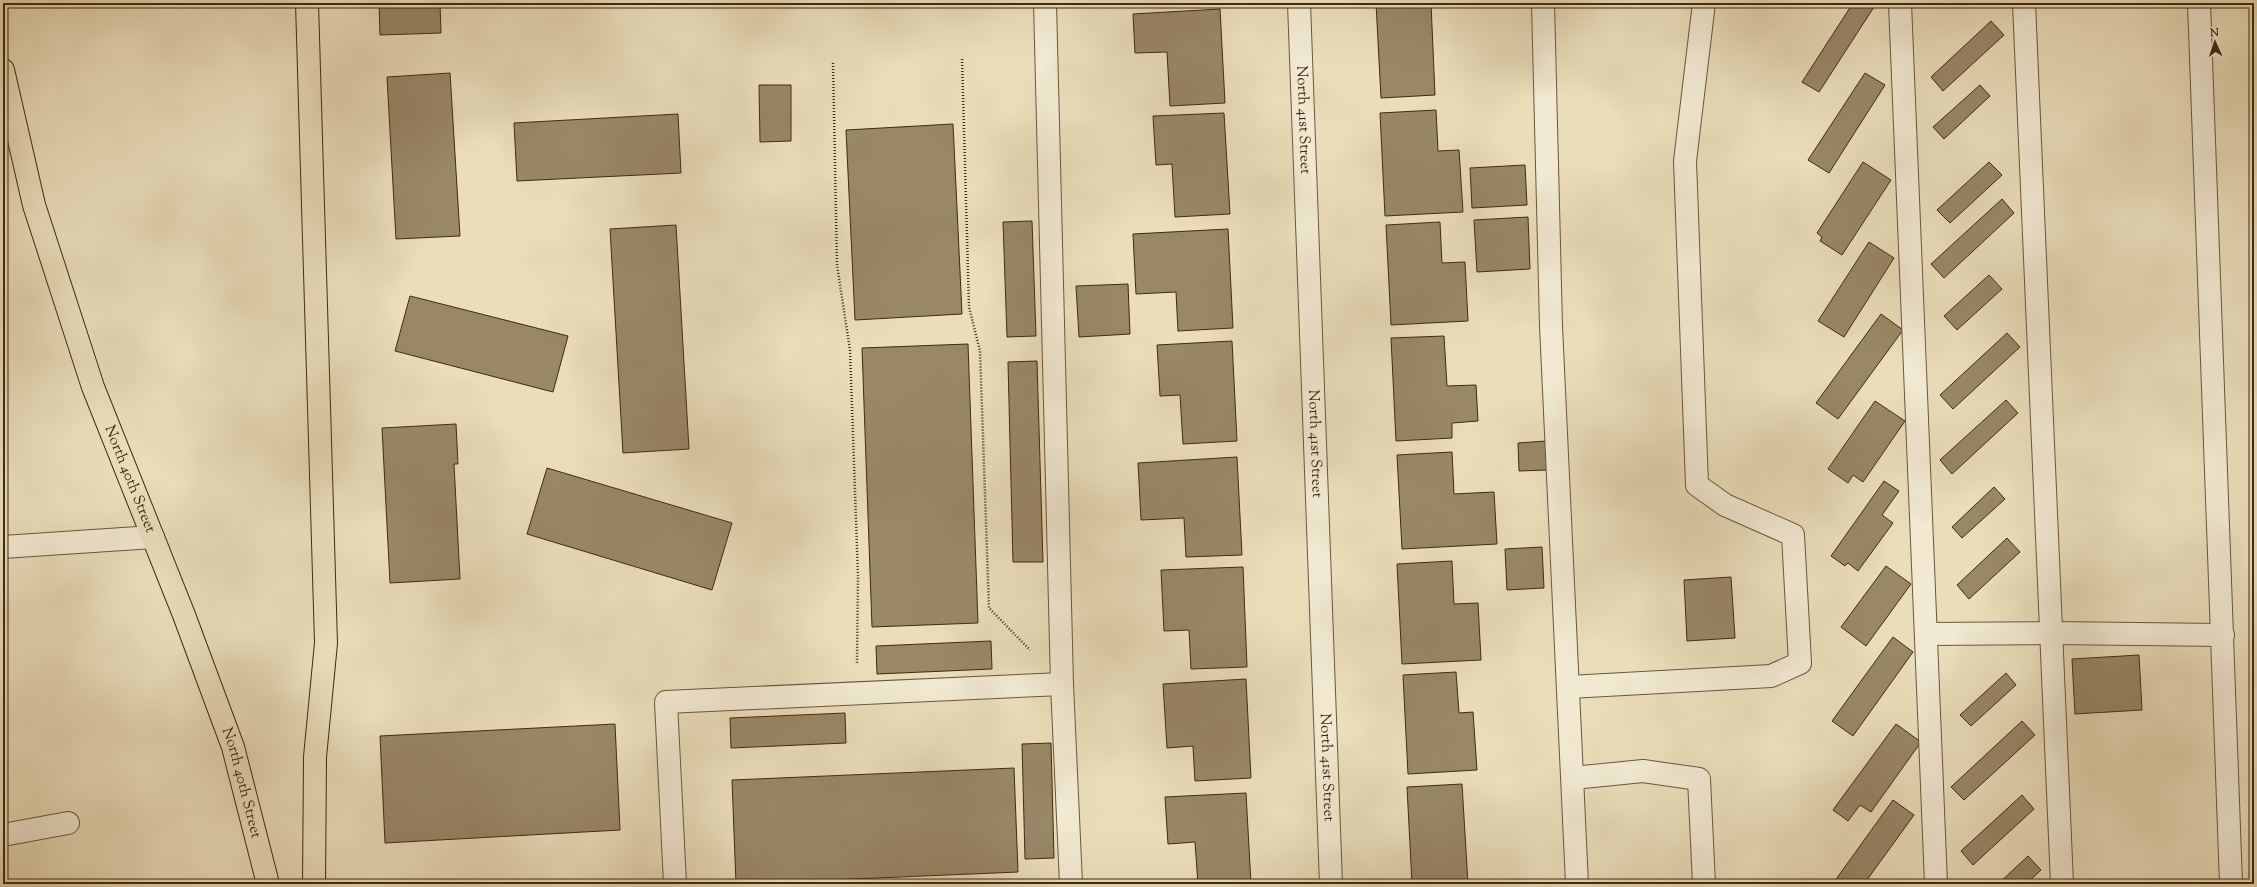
<svg xmlns="http://www.w3.org/2000/svg" width="2257" height="887" viewBox="0 0 2257 887" font-family="'Sorts Mill Goudy',serif">
<rect width="100%" height="100%" fill="#eaddba"/>
<filter id="stains"><feTurbulence type="fractalNoise" baseFrequency=".005" numOctaves="4"/><feColorMatrix values="0 0 0 0 .2 0 0 0 0 .09 0 0 0 0 .02 0 0 0 .5 -.17"/></filter>
<radialGradient id="worn" r=".72"><stop offset=".6" stop-color="#630" stop-opacity="0"/><stop offset="1" stop-color="#630" stop-opacity=".3"/></radialGradient>
<!-- building -->
<path fill="#998768" stroke="#41290f" d="M 379,3 L 440,3 L 441,33 L 380,35 Z
M 471,3 L 537,3 L 471,6 Z
M 1376,3 L 1431,3 L 1435,95 L 1381,98 Z
M 1853,3 L 1868,3 L 1874,7 L 1819,92 L 1802,82 Z
M 1220,9 L 1225,103 L 1170,106 L 1167,52 L 1135,53 L 1133,14 Z
M 1991,21 L 2004,35 L 1943,91 L 1931,77 Z
M 450,73 L 460,236 L 396,239 L 387,77 Z
M 1865,73 L 1885,85 L 1829,173 L 1808,160 Z
M 759,85 L 791,85 L 791,141 L 760,142 Z
M 1980,85 L 1990,96 L 1944,139 L 1933,127 Z
M 1436,110 L 1438,151 L 1459,150 L 1463,212 L 1385,216 L 1380,113 Z
M 1224,113 L 1230,214 L 1175,217 L 1172,164 L 1156,165 L 1153,116 Z
M 678,114 L 681,173 L 517,181 L 514,123 Z
M 953,124 L 962,314 L 855,320 L 846,130 Z
M 1863,162 L 1891,180 L 1842,255 L 1820,241 L 1822,237 L 1817,233 Z
M 1989,162 L 2002,175 L 1950,223 L 1937,210 Z
M 1525,165 L 1527,205 L 1472,208 L 1470,168 Z
M 2002,199 L 2014,213 L 1944,278 L 1931,264 Z
M 1528,217 L 1530,269 L 1477,272 L 1474,220 Z
M 1032,221 L 1036,336 L 1007,337 L 1003,222 Z
M 1440,222 L 1442,263 L 1465,262 L 1468,321 L 1391,325 L 1386,225 Z
M 676,225 L 689,449 L 623,453 L 610,229 Z
M 1228,229 L 1233,328 L 1178,331 L 1176,292 L 1136,294 L 1133,234 Z
M 1869,242 L 1894,258 L 1844,337 L 1818,321 Z
M 1989,275 L 2002,289 L 1957,330 L 1944,316 Z
M 1128,284 L 1130,334 L 1079,337 L 1076,286 Z
M 410,296 L 568,336 L 553,392 L 395,351 Z
M 1881,314 L 1903,330 L 1838,419 L 1816,403 Z
M 2007,333 L 2020,347 L 1953,409 L 1940,395 Z
M 1444,336 L 1447,386 L 1476,385 L 1478,421 L 1452,423 L 1452,438 L 1396,441 L 1391,338 Z
M 1232,341 L 1237,441 L 1183,444 L 1180,395 L 1160,396 L 1157,345 Z
M 968,344 L 978,623 L 872,627 L 862,348 Z
M 1037,361 L 1043,562 L 1013,562 L 1008,362 Z
M 2006,400 L 2018,413 L 1952,474 L 1940,460 Z
M 1875,401 L 1905,421 L 1863,482 L 1853,475 L 1848,483 L 1828,469 Z
M 456,424 L 458,464 L 454,464 L 460,579 L 390,583 L 382,428 Z
M 1546,441 L 1547,470 L 1519,471 L 1518,443 Z
M 1452,452 L 1454,494 L 1494,492 L 1497,544 L 1402,549 L 1397,455 Z
M 1237,457 L 1242,555 L 1186,557 L 1184,518 L 1141,520 L 1138,463 Z
M 547,468 L 732,523 L 712,590 L 527,534 Z
M 1884,481 L 1899,491 L 1882,515 L 1893,523 L 1858,571 L 1848,563 L 1845,566 L 1831,556 Z
M 1994,487 L 2005,499 L 1962,538 L 1952,527 Z
M 2007,538 L 2020,552 L 1969,599 L 1957,585 Z
M 1542,547 L 1544,588 L 1507,590 L 1505,549 Z
M 1452,561 L 1454,604 L 1478,603 L 1481,660 L 1402,664 L 1397,564 Z
M 1886,566 L 1911,584 L 1866,646 L 1841,627 Z
M 1243,567 L 1247,667 L 1191,669 L 1189,630 L 1164,631 L 1161,570 Z
M 1731,577 L 1735,638 L 1687,641 L 1684,580 Z
M 1893,637 L 1913,652 L 1853,736 L 1832,721 Z
M 991,641 L 992,669 L 877,674 L 876,646 Z
M 2139,655 L 2142,710 L 2075,714 L 2072,659 Z
M 1456,672 L 1459,713 L 1473,712 L 1477,770 L 1408,774 L 1403,675 Z
M 2006,673 L 2016,685 L 1971,726 L 1960,715 Z
M 1246,679 L 1251,778 L 1195,781 L 1193,746 L 1167,748 L 1163,684 Z
M 845,713 L 846,743 L 731,748 L 730,718 Z
M 2022,721 L 2035,735 L 1964,800 L 1951,787 Z
M 615,724 L 620,830 L 385,843 L 380,736 Z
M 1896,724 L 1921,742 L 1871,812 L 1860,805 L 1848,821 L 1833,810 Z
M 1051,743 L 1054,858 L 1025,859 L 1022,744 Z
M 1014,768 L 1018,872 L 736,884 L 732,780 Z
M 1462,784 L 1468,884 L 1412,884 L 1407,787 Z
M 1246,793 L 1251,884 L 1198,884 L 1195,842 L 1168,844 L 1165,797 Z
M 2022,795 L 2034,809 L 1973,865 L 1961,851 Z
M 1893,800 L 1914,815 L 1864,884 L 1837,884 L 1834,882 Z
M 2028,856 L 2041,870 L 2026,884 L 1998,884 Z"/>
<g fill="none" stroke-linecap="round" stroke-linejoin="round">
<defs>
<g id="minor">
<path d="M 1045,3 L 1062,684 L 1071,884"/>
<path id="s1" d="M 1299,3 L 1331,884"/>
<path d="M 1543,3 L 1551,326 L 1577,884"/>
<path d="M 1900,3 L 1936,884"/>
<path d="M 2024,3 L 2062,884"/>
<path d="M 2199,3 L 2231,884"/>
<path d="M 3,547 L 153,537"/>
<path d="M 1926,634 L 2051,633 L 2223,635"/>
<path d="M 1569,687 L 1771,676 L 1800,663 L 1793,535 L 1725,505 L 1697,485 L 1685,161 L 1704,3"/>
<path d="M 1573,778 L 1643,771 L 1699,779 L 1704,884"/>
<path d="M 3,835 L 68,823"/>
<path d="M 675,884 L 666,702 L 1062,684"/>
</g>
<g id="major">
<path d="M 307,3 L 326,643 L 315,757 L 314,884"/>
<path id="s2" d="M 3,70 L 34,205 L 93,387 L 184,615 L 233,747 L 268,884"/>
</g>
</defs>
<!-- minor casing -->
<use href="#minor" stroke="#6b563a" stroke-width="24"/>
<!-- major casing -->
<use href="#major" stroke="#41290f" stroke-width="24"/>
<!-- path -->
<path stroke="#41290f" stroke-width="2.5" stroke-dasharray="1 2" stroke-linecap="butt" d="M 962,59 L 969,307 L 980,351 L 989,608 L 1030,650
M 833,63 L 837,265 L 850,350 L 858,576 L 857,664"/>
<!-- minor -->
<use href="#minor" stroke="#f1e9d2" stroke-width="22"/>
<!-- major -->
<use href="#major" stroke="#eaddba" stroke-width="22"/>
</g>
<g text-anchor="middle" dominant-baseline="central" stroke-width="4" stroke-linejoin="round" paint-order="stroke">
<!-- street labels -->
<g font-size="15" fill="#41290f" stroke="#f1e9d2">
<text stroke="none"><textPath href="#s1" startOffset="117">North 41st Street</textPath></text>
<text stroke="none"><textPath href="#s1" startOffset="441">North 41st Street</textPath></text>
<text stroke="none"><textPath href="#s2" startOffset="429">North 40th Street</textPath></text>
<text stroke="none"><textPath href="#s1" startOffset="765">North 41st Street</textPath></text>
<text stroke="none"><textPath href="#s2" startOffset="753">North 40th Street</textPath></text>
</g>
</g>
<!-- margin -->
<rect width="2257" height="887" fill="none" stroke="#eaddba" stroke-width="16"/>
<rect x="4" y="4" width="2249" height="879" fill="none" stroke="#41290f" stroke-width="2"/>
<rect x="8" y="8" width="2241" height="871" fill="none" stroke="#41290f"/>
<!-- north arrow -->
<g transform="translate(2215 42) rotate(357)" stroke="#f1e9d2" stroke-width="3" paint-order="stroke">
<path d="M0-3L7 15L0 10L-7 15Z" fill="#41290f"/>
<text y="-6" font-size="11" font-weight="bold" text-anchor="middle" fill="#41290f">N</text>
</g>
<rect width="100%" height="100%" filter="url(#stains)"/>
<rect width="100%" height="100%" fill="url(#worn)"/>
</svg>
